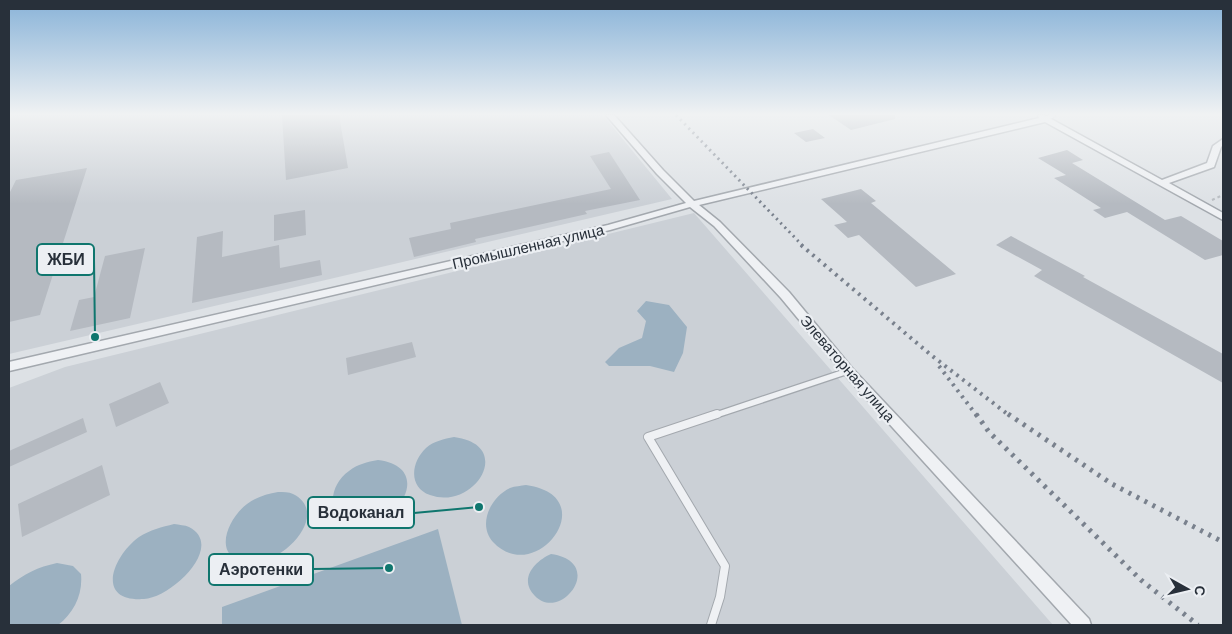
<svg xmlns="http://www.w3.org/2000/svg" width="1232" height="634" viewBox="0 0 1232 634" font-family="Barlow,sans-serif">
<rect width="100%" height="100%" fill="#dde1e5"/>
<!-- built -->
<path fill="#cbd0d6" d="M 9,115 L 603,115 L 672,199 L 9,354 Z
M 694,213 L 1053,625 L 9,625 L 9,388 L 65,367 Z"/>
<!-- water -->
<path fill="#9cb1c1" d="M 646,301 L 669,305 L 687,327 L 683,353 L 674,372 L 650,366 L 609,366 L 605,362 L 619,348 L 642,338 L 646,321 L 637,311 Z
M 454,437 C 516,445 474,511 430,495 C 408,487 411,462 426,448 C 434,441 444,439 454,437 Z
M 378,460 C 439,468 392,535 352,524 C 325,516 329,485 349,471 C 358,464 367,462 378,460 Z
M 526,485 C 605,496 536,588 493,542 C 477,524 491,497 510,488 C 515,486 521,486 526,485 Z
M 278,492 C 283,492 289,492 293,494 C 332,513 282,568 246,562 C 211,557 228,518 247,504 C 256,497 267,494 278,492 Z
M 174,524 C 179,525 185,525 189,527 C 226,546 171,598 144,599 C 95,602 112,557 139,537 C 150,530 162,527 174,524 Z
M 438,529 L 462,625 L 222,625 L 222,607 Z
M 551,554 C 607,562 561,623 535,596 C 518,579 535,561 551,554 Z
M 57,563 L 73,566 L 81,574 C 83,594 74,613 58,625 L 9,625 L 9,586 C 24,574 38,567 57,563 Z"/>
<!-- building -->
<path fill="#b5bac1" d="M 282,115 L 339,115 L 348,168 L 286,180 Z
M 829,115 L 895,115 L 895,119 L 851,130 Z
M 813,129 L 825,138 L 806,142 L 794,133 Z
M 1067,150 L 1083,160 L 1072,163 L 1165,220 L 1181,216 L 1223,241 L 1223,255 L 1205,260 L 1127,212 L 1105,218 L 1093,210 L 1101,208 L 1054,178 L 1066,175 L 1038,158 Z
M 609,152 L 640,200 L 585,211 L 587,214 L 475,239 L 476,242 L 414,257 L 409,238 L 451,229 L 450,223 L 611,189 L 590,156 Z
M 87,168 L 40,315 L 9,322 L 9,194 L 16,180 Z
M 861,189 L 876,201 L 871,203 L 956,274 L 916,287 L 859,235 L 848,238 L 834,225 L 847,222 L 821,199 Z
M 305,210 L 306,235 L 274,241 L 274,215 Z
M 223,231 L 222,257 L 279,245 L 280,268 L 320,260 L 322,275 L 192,303 L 197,237 Z
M 1011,236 L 1085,276 L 1083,277 L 1223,354 L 1223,383 L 1034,276 L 1042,270 L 996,245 Z
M 145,248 L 130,318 L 70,331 L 79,300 L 94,297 L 105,256 Z
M 412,342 L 416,357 L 348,375 L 346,358 Z
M 160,382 L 169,403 L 116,427 L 109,404 Z
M 83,418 L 87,432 L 9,467 L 9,451 Z
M 102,465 L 110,495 L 22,537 L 18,504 Z"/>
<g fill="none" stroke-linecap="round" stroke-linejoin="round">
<defs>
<path id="lane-far2" d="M 1046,119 L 1053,115"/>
<path id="lane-far1" d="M 713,416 L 848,371"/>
<path id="lane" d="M 711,625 L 720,597 L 725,566 L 648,437 L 717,414"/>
<path id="street" d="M 606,115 L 614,115 L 663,170 L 694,201 L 1039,118 L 1038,115 L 1044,115 L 1162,180 L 1207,163 L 1213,146 L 1223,139 L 1223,145 L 1221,147 L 1214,167 L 1169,183 L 1223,213 L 1223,220 L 1045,122 L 699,205 L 720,222 L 789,292 L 852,368 L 1089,619 L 1091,625 L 1072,625 L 844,374 L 781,298 L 714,226 L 690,207 L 610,230 L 9,371 L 9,362 L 608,225 L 686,203 L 657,174 Z"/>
</defs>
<!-- lane-far2 casing -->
<use href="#lane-far2" stroke="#a3a8ae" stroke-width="6"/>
<!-- lane-far1 casing -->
<use href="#lane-far1" stroke="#a3a8ae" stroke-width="8"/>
<!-- lane casing -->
<use href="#lane" stroke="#a3a8ae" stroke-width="10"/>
<!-- street casing -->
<use href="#street" stroke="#a3a8ae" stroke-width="3"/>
<!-- path -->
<path stroke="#b7bbc0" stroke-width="2" stroke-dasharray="3 3" stroke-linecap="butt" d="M 1212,200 L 1223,195"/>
<!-- lane-far2 -->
<use href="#lane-far2" stroke="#eff1f4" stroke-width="4.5"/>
<!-- lane-far1 -->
<use href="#lane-far1" stroke="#eff1f4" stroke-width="5.5"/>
<!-- lane -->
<use href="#lane" stroke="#eff1f4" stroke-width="8"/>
<!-- street -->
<use href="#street" fill="#eff1f4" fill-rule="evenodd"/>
<!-- rail-far2 -->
<path stroke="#79818d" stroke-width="3" stroke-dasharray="2 4" stroke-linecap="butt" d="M 676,115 L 803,246"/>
<!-- rail-far1 -->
<path stroke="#79818d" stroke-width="4" stroke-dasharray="2.5 5" stroke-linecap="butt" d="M 801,245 L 931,355 L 1010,416
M 939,366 L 977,416"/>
<!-- rail -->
<path stroke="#79818d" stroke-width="5" stroke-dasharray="3 6" stroke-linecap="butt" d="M 976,414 L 989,432 L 1141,580 L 1198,625
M 1008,414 L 1112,484 L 1223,542"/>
</g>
<!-- sky -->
<linearGradient id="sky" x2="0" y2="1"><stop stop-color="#89b3d8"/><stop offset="0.56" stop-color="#f0f2f3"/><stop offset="1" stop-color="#f0f2f3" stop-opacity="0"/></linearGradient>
<rect width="1232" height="204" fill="url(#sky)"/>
<g text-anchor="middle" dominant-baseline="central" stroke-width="4.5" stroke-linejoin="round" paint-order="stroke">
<!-- street labels -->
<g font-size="15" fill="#28303a" stroke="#eceff3">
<text transform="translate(528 246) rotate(-13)">Промышленная улица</text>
<text transform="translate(848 368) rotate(49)">Элеваторная улица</text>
</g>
</g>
<!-- callouts -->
<path fill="none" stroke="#0f766e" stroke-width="2" d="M95 337L94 260M479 507L414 513M389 568L313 569"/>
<g fill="#0f766e" stroke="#eceff3" stroke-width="2">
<circle cx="95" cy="337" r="5"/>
<circle cx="479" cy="507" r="5"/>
<circle cx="389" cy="568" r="5"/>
</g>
<g fill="#eceff3" stroke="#0f766e" stroke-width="2">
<rect x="37" y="244" width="57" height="31" rx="5"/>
<rect x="308" y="497" width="106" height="31" rx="5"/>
<rect x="209" y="554" width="104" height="31" rx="5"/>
</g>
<g font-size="16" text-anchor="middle" font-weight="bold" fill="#28303a">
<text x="66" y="265">ЖБИ</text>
<text x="361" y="518">Водоканал</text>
<text x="261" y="575">Аэротенки</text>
</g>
<!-- border -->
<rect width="1232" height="634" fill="none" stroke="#28303a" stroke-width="20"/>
<!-- north arrow -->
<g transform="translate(1187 589) rotate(98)" stroke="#eceff3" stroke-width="4" paint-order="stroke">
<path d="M0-4L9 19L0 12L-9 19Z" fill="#28303a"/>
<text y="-8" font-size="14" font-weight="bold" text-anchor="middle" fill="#28303a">С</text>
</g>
</svg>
